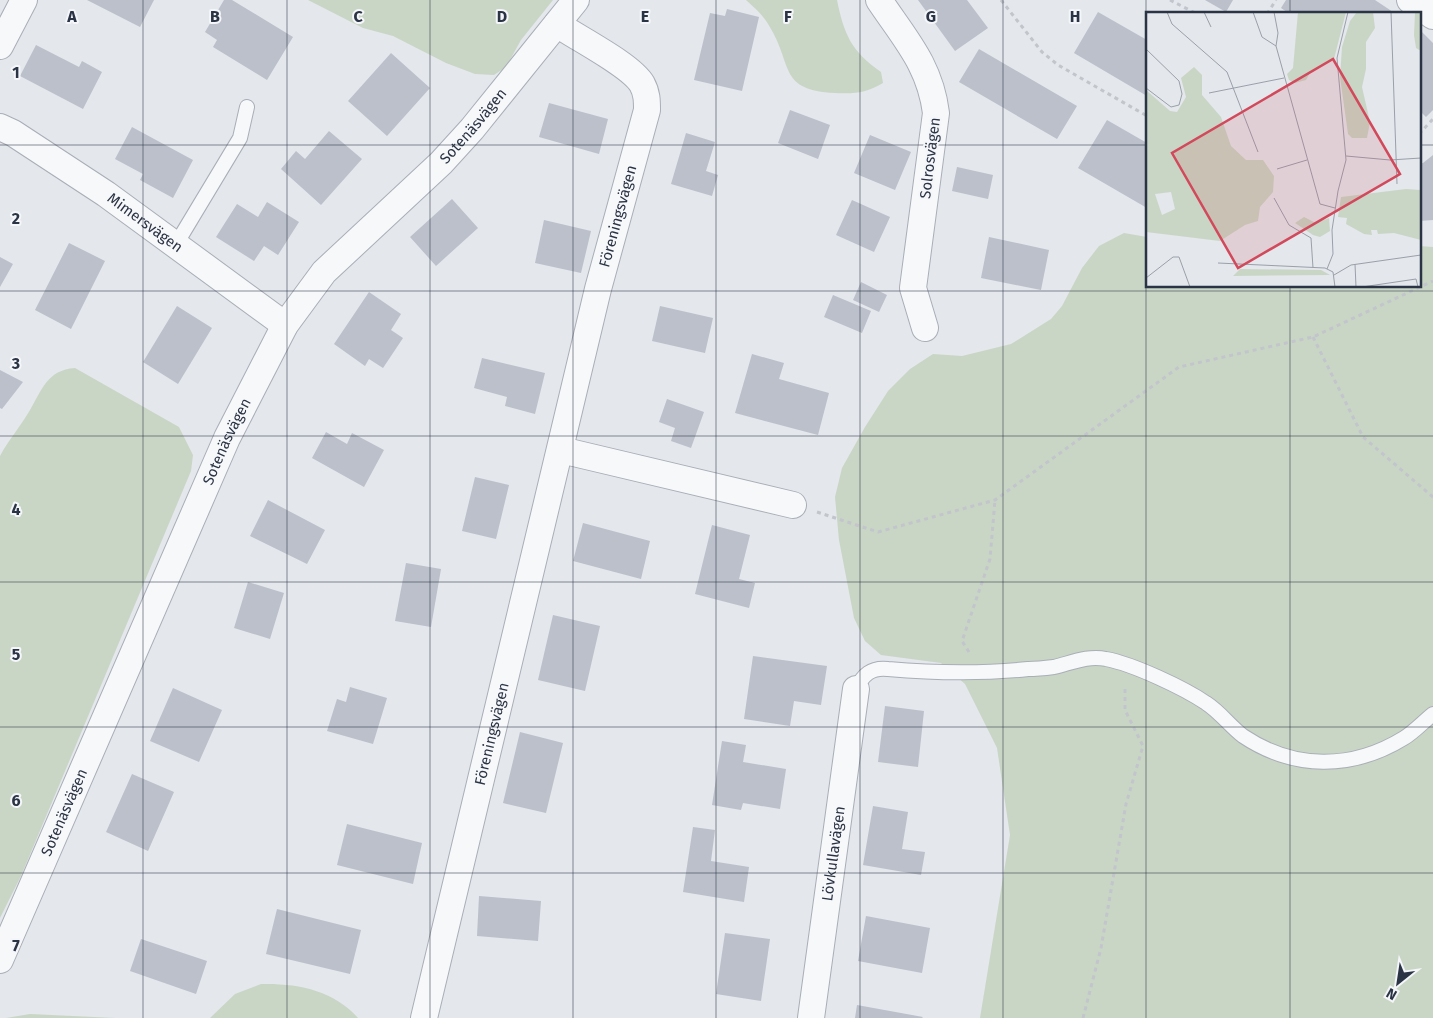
<svg xmlns="http://www.w3.org/2000/svg" width="1433" height="1018" viewBox="0 0 1433 1018" font-family="'Fira Sans',sans-serif">
<rect width="100%" height="100%" fill="#e4e7ec"/>
<!-- green -->
<path fill="#c9d6c5" d="M 308,0 L 553,0 L 521,40 L 506,67 L 494,75 L 475,74 L 446,63 L 393,36 L 363,28 Z
M 746,0 L 837,0 C 844,34 851,51 881,72 L 883,83 C 866,93 855,94 835,93 C 779,90 793,67 771,29 C 765,17 756,9 746,0 Z
M 1124,233 L 1147,237 L 1147,286 L 1419,286 L 1419,246 L 1433,247 L 1433,1018 L 980,1018 L 1010,835 L 997,748 L 965,684 L 941,663 L 881,655 L 865,641 L 854,618 L 839,540 L 835,497 L 842,468 L 865,427 L 888,391 L 910,369 L 933,354 L 962,356 L 1011,344 L 1051,319 L 1062,306 L 1082,268 L 1099,246 Z
M 75,368 L 179,427 L 193,455 L 191,471 L 21,876 L 0,918 L 0,456 C 9,439 21,426 30,410 C 42,390 47,370 75,368 Z
M 261,984 C 296,983 334,990 358,1018 L 210,1018 L 235,994 Z
M 30,1014 L 115,1018 L 6,1018 Z"/>
<!-- building -->
<path fill="#bbc0ca" d="M 87,0 L 154,0 L 140,27 Z
M 224,0 L 232,0 L 293,37 L 267,80 L 213,47 L 217,40 L 205,32 Z
M 918,0 L 967,0 L 988,28 L 955,51 Z
M 1205,0 L 1233,0 L 1226,12 Z
M 1286,0 L 1375,0 L 1396,14 L 1290,14 L 1281,8 Z
M 727,9 L 759,17 L 742,91 L 694,80 L 710,13 L 725,16 Z
M 1098,12 L 1147,40 L 1147,96 L 1074,53 Z
M 1419,29 L 1433,43 L 1433,110 L 1426,117 L 1421,112 L 1419,113 Z
M 36,45 L 79,67 L 82,61 L 102,72 L 83,109 L 20,76 Z
M 979,49 L 1077,106 L 1057,139 L 959,82 Z
M 391,53 L 430,88 L 387,136 L 348,101 Z
M 549,103 L 608,119 L 599,154 L 539,137 Z
M 790,110 L 830,125 L 818,159 L 778,143 Z
M 1107,120 L 1147,143 L 1147,208 L 1078,168 Z
M 132,127 L 193,160 L 173,198 L 140,180 L 143,174 L 115,159 Z
M 329,131 L 362,159 L 321,205 L 281,169 L 296,151 L 305,159 Z
M 686,133 L 715,142 L 706,171 L 718,175 L 712,196 L 671,184 Z
M 870,135 L 911,152 L 895,190 L 854,173 Z
M 1433,155 L 1433,220 L 1419,221 L 1419,164 L 1423,163 Z
M 957,167 L 993,175 L 988,199 L 952,191 Z
M 452,199 L 478,228 L 436,266 L 410,237 Z
M 852,200 L 890,217 L 874,252 L 836,235 Z
M 267,202 L 299,222 L 278,255 L 264,246 L 254,261 L 216,237 L 237,204 L 258,217 Z
M 544,220 L 591,231 L 581,273 L 535,263 Z
M 989,237 L 1049,250 L 1041,290 L 981,278 Z
M 69,243 L 105,261 L 71,329 L 35,310 Z
M 0,257 L 13,264 L 0,287 Z
M 861,282 L 887,295 L 879,312 L 853,300 Z
M 369,292 L 401,314 L 391,330 L 403,338 L 383,368 L 369,359 L 365,366 L 334,344 Z
M 833,295 L 871,311 L 862,333 L 824,317 Z
M 177,306 L 212,328 L 178,384 L 143,362 Z
M 660,306 L 713,318 L 705,353 L 652,341 Z
M 752,354 L 784,363 L 779,379 L 829,393 L 818,435 L 735,413 Z
M 482,358 L 545,373 L 535,414 L 505,406 L 507,397 L 474,388 Z
M 0,370 L 23,382 L 2,409 L 0,408 Z
M 667,399 L 704,412 L 691,448 L 671,441 L 675,428 L 659,422 Z
M 326,432 L 347,444 L 352,433 L 384,450 L 364,487 L 312,458 Z
M 475,477 L 509,485 L 496,539 L 462,531 Z
M 268,500 L 325,530 L 307,564 L 250,536 Z
M 583,523 L 650,541 L 641,579 L 573,561 Z
M 712,525 L 750,535 L 739,579 L 755,583 L 749,608 L 695,594 Z
M 406,563 L 441,569 L 431,627 L 395,621 Z
M 248,582 L 284,593 L 270,639 L 234,628 Z
M 553,615 L 600,626 L 585,691 L 538,680 Z
M 753,656 L 827,666 L 821,705 L 794,701 L 790,726 L 744,719 Z
M 350,687 L 387,698 L 373,744 L 327,731 L 337,699 L 346,702 Z
M 173,688 L 222,710 L 199,762 L 150,741 Z
M 885,706 L 924,711 L 918,767 L 878,762 Z
M 520,732 L 563,743 L 546,813 L 503,803 Z
M 722,741 L 746,745 L 743,762 L 786,769 L 780,809 L 743,803 L 741,810 L 712,805 Z
M 132,774 L 174,792 L 148,851 L 106,832 Z
M 873,806 L 908,812 L 902,849 L 925,852 L 921,875 L 863,865 Z
M 347,824 L 422,843 L 413,884 L 337,865 Z
M 693,827 L 715,830 L 711,861 L 749,867 L 744,902 L 683,892 Z
M 479,896 L 541,901 L 538,941 L 477,936 Z
M 277,909 L 361,930 L 350,974 L 266,954 Z
M 866,916 L 930,928 L 922,973 L 858,961 Z
M 725,933 L 770,939 L 761,1001 L 716,994 Z
M 141,939 L 207,961 L 196,994 L 130,971 Z
M 857,1005 L 923,1017 L 922,1018 L 855,1018 Z"/>
<g fill="none" stroke-linecap="round" stroke-linejoin="round">
<defs>
<path id="service" d="M 175,246 L 240,138 L 247,107
M 856,689 C 863,675 871,667 888,669 C 934,673 981,674 1028,669 C 1036,669 1046,668 1054,667 C 1071,663 1088,655 1106,659 C 1133,664 1184,688 1206,703 C 1220,712 1230,726 1243,736 C 1294,770 1352,770 1404,738 C 1414,732 1423,722 1433,714"/>
<g id="minor">
<path d="M 879,0 C 905,39 930,65 936,113 L 913,288 L 925,328"/>
<path d="M 1410,0 L 1433,16"/>
<path d="M 0,46 L 24,0"/>
<path id="s1" d="M 0,127 L 13,133 L 106,194 L 285,325"/>
<path d="M 561,450 L 793,505"/>
<path id="s2" d="M 0,960 L 227,438 L 285,325 L 324,272 L 441,163 L 472,129 L 576,0"/>
<path id="s3" d="M 424,1018 L 598,289 L 647,110 C 647,101 647,93 642,84 C 631,65 577,38 557,24"/>
<path id="s4" d="M 811,1018 L 856,689"/>
</g>
</defs>
<!-- service casing -->
<use href="#service" stroke="#a9aeb7" stroke-width="16"/>
<!-- minor casing -->
<use href="#minor" stroke="#a9aeb7" stroke-width="28"/>
<!-- path -->
<path stroke="#c2c5cb" stroke-width="3" stroke-dasharray="4 4" stroke-linecap="butt" d="M 1001,0 L 1042,52 L 1058,65 L 1147,116
M 1170,0 L 1197,14
M 1267,14 L 1276,0
M 1419,134 L 1433,119
M 1313,337 L 1363,437 L 1433,497
M 817,512 L 878,532 L 995,500 L 1179,367 L 1313,337 L 1433,281
M 969,652 L 962,641 L 990,559 L 995,500
M 1083,1018 L 1101,948 L 1126,804 L 1143,746 L 1125,710 L 1125,686"/>
<!-- service -->
<use href="#service" stroke="#f7f8fa" stroke-width="14"/>
<!-- minor -->
<use href="#minor" stroke="#f7f8fa" stroke-width="26"/>
</g>
<!-- grid -->
<path fill="none" stroke="#2b3445" stroke-width="1" stroke-opacity="0.55" d="M 143,0 L 143,1018M 287,0 L 287,1018M 430,0 L 430,1018M 573,0 L 573,1018M 716,0 L 716,1018M 860,0 L 860,1018M 1003,0 L 1003,1018M 1146,0 L 1146,1018M 1290,0 L 1290,14M 0,145 L 1147,145M 1419,145 L 1433,145M 1290,286 L 1290,1018M 0,291 L 1433,291M 0,436 L 1433,436M 0,582 L 1433,582M 0,727 L 1433,727M 0,873 L 1433,873"/>
<g text-anchor="middle" dominant-baseline="central" stroke-width="4" stroke-linejoin="round" paint-order="stroke">
<!-- street labels -->
<g font-size="15" fill="#2b3445" stroke="#f4f6f9">
<text stroke="none"><textPath href="#s2" startOffset="971">Sotenäsvägen</textPath></text>
<text transform="translate(930 158) rotate(-83)">Solrosvägen</text>
<text stroke="none"><textPath href="#s3" startOffset="825">Föreningsvägen</textPath></text>
<text stroke="none"><textPath href="#s1" startOffset="174">Mimersvägen</textPath></text>
<text stroke="none"><textPath href="#s2" startOffset="566">Sotenäsvägen</textPath></text>
<text stroke="none"><textPath href="#s3" startOffset="292">Föreningsvägen</textPath></text>
<text stroke="none"><textPath href="#s2" startOffset="161">Sotenäsvägen</textPath></text>
<text stroke="none"><textPath href="#s4" startOffset="166">Lövkullavägen</textPath></text>
</g>
</g>
<!-- overview -->
<g transform="translate(1146 12)">
<rect width="275" height="275" fill="#e4e7ec"/>
<path d="M 152,0 L 200,0 L 188,47 L 165,59 L 160,68 L 149,71 L 143,68 L 141,62 L 147,56 ZM 211,0 L 227,0 L 229,16 L 220,30 L 220,57 L 216,75 L 224,110 L 221,126 L 206,126 L 202,122 L 194,65 L 196,35 L 204,9 ZM 275,0 L 275,39 L 270,36 L 268,23 L 269,1 ZM 48,55 L 56,63 L 56,83 L 75,105 L 85,134 L 100,148 L 117,148 L 128,164 L 127,180 L 114,195 L 112,209 L 99,213 L 74,229 L 0,220 L 0,78 L 24,99 L 31,100 L 40,85 L 35,66 ZM 25,180 L 29,197 L 16,203 L 9,182 ZM 260,177 L 275,178 L 275,228 L 248,221 L 232,222 L 231,218 L 225,218 L 226,223 L 218,222 L 200,212 L 201,206 L 192,205 L 195,185 ZM 158,205 L 170,211 L 183,206 L 184,219 L 174,225 L 167,223 L 149,211 ZM 94,257 L 175,258 L 184,263 L 87,264 Z" fill="#c9d6c5" fill-rule="evenodd"/>
<path fill="none" stroke="#9a9fa9" stroke-width="1" d="M 21,0 L 26,12 L 81,60 L 112,140M 58,0 L 65,15M 107,0 L 116,25 L 130,34M 128,0 L 132,21 L 130,34M 245,0 L 251,172M 130,34 L 174,192 L 189,196M 0,37 L 33,69 L 36,82 L 33,93 L 25,95 L 0,76M 63,81 L 138,66M 200,144 L 244,148 L 275,146M 131,157 L 161,148M 128,186 L 143,213 L 165,226 L 167,256M 72,251 L 179,256 L 187,260 L 189,275M 209,252 L 210,275M 181,257 L 187,242 L 186,218 L 192,179 L 200,148 L 191,46 L 202,0M 188,263 L 205,253 L 275,243M 0,266 L 27,245 L 33,245 L 44,275M 216,275 L 270,267 L 272,275"/>
<path fill="#d1495b" fill-opacity="0.15" stroke="#d1495b" stroke-width="2.5" d="M 187,47 L 254,162 L 92,256 L 26,141 Z"/>
<rect width="275" height="275" fill="none" stroke="#2b3445" stroke-width="2.5"/>
</g>
<g font-size="16" text-anchor="middle" font-weight="bold" fill="#2b3445" stroke="#f4f6f9" stroke-width="4" stroke-linejoin="round" paint-order="stroke">
<text x="72" y="22">A</text>
<text x="215" y="22">B</text>
<text x="358" y="22">C</text>
<text x="502" y="22">D</text>
<text x="645" y="22">E</text>
<text x="788" y="22">F</text>
<text x="931" y="22">G</text>
<text x="1075" y="22">H</text>
<text x="16" y="78">1</text>
<text x="16" y="224">2</text>
<text x="16" y="369">3</text>
<text x="16" y="515">4</text>
<text x="16" y="660">5</text>
<text x="16" y="806">6</text>
<text x="16" y="951">7</text>
</g>
<!-- north arrow -->
<g transform="translate(1398 983) rotate(210)" stroke="#f4f6f9" stroke-width="4" paint-order="stroke">
<path d="M0-4L9 19L0 12L-9 19Z" fill="#2b3445"/>
<text y="-8" font-size="14" font-weight="bold" text-anchor="middle" fill="#2b3445">N</text>
</g>
</svg>
